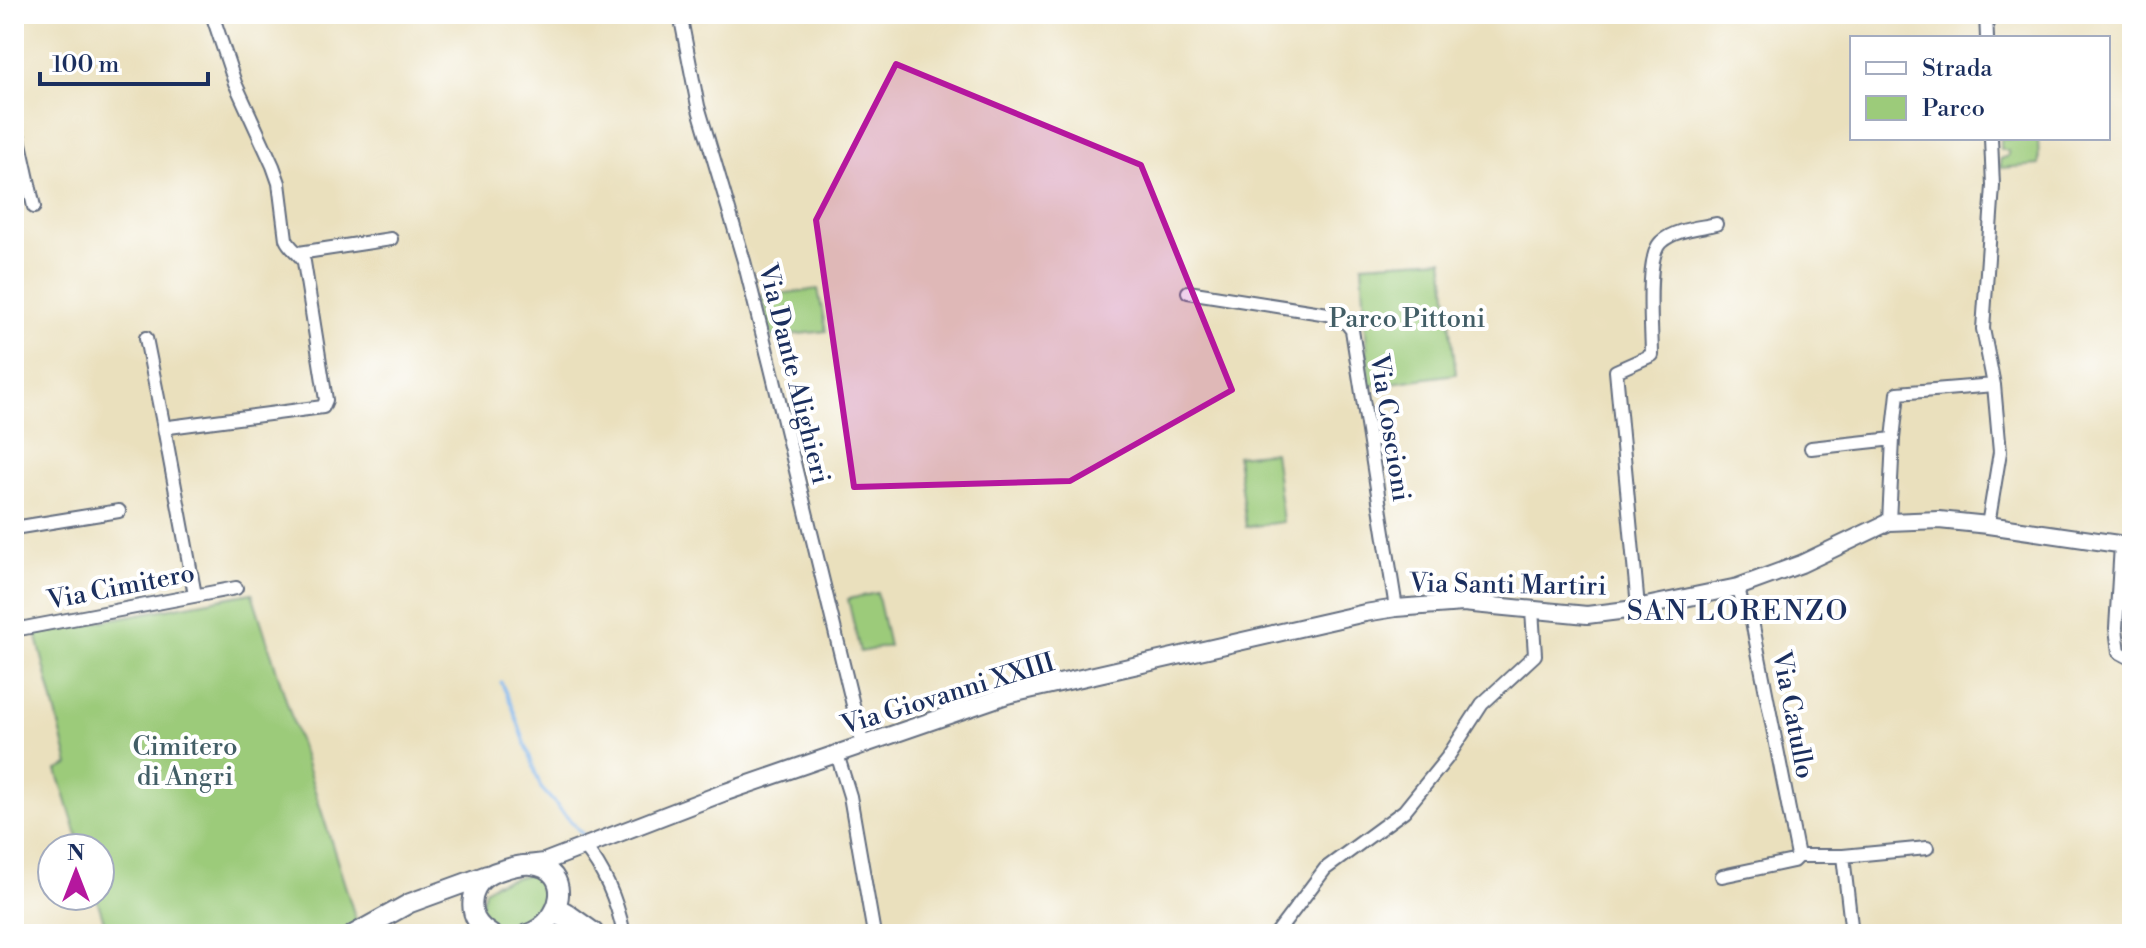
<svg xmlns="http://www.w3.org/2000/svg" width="2146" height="948" viewBox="0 0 2146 948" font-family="'Libre Bodoni',serif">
<rect width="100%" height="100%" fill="#fff"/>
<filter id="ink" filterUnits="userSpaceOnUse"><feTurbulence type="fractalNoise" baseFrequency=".0125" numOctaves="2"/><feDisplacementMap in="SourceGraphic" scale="16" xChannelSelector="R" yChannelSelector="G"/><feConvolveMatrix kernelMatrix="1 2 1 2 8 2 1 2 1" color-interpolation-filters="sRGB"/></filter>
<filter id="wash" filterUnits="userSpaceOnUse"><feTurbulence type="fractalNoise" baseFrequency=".006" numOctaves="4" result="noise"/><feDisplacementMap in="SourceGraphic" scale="32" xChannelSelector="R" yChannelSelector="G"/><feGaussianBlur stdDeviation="1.8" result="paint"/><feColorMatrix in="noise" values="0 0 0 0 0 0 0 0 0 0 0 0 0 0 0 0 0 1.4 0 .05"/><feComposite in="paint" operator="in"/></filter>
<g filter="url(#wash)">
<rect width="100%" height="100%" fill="#eae0bd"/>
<!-- green -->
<path fill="#9ccb7a" stroke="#5c7d6c" stroke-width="2" d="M 2038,138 L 2039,165 L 2000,168 L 2000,159 L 2008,156 L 2008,151 L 2001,149 L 2001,139 Z
M 1443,259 L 1456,374 L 1369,386 L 1362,264 Z
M 818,289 L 826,331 L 771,337 L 761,296 Z
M 1274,452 L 1283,522 L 1246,527 L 1237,456 Z
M 252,593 L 357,923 L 337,934 L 108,934 L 96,896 L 100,896 L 100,848 L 81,848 L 57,770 L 69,765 L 36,633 Z
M 877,593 L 889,646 L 860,652 L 848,599 Z
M 529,874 C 551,879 557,903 540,918 C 530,926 501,932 491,924 C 486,921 483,914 480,908 L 485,890 L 495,883 Z"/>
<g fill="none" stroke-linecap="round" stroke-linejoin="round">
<!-- stream -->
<path stroke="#7cb4ec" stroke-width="3" d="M 501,682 L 512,706 L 541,788 L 585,837
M 606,901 L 612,934"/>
</g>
</g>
<g filter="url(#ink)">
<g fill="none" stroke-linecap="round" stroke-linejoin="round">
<defs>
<path id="minor" d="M 680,14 L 698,106 L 744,261 L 771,368 L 863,746
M 1986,14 L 1987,38
M 14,116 L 34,207
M 299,253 L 391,239
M 1188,292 L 1328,314 L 1345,321 L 1352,330 L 1396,608
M 146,338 L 165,433
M 1811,448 L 1893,439
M 1889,522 L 1893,439 L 1898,393 L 1994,385
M 1988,525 L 2000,452 L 1994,385 L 1983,329 L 1993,186 L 1991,138
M 14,528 L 119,511
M 2121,545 L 2116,628 L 2119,652 L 2132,659
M 1738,587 L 1742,605 L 1750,611 L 1798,856 L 1843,856 L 1927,848
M 195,595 L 165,433 L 169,427 L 323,407 L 326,400 L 304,262 C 299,252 290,249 286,239 L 279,183 L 273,166 L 235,83 L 212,14
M 1638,607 L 1616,371 L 1652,355 C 1652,331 1645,256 1661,242 C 1675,229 1699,228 1716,224
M 14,630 L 236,588
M 837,754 L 850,796 L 874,934
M 584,846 C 606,872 617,901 624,934
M 1843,856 L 1852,934
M 1722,876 L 1793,861 L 1798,856
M 1276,934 L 1325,869 L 1404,811 L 1447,758 L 1482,704 L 1535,655 L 1532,610"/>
<path id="tertiary" d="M 528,864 L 544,862 L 723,793 L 1007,695 L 1365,613 L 1396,608 L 1463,603 L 1587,615 L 1627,610 L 1738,587 L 1801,564 L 1889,522 L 1939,520 L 1988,525 L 2132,546"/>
<path id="secondary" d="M 354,934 L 410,903 L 487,875
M 491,934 C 477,925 470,914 473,898 C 475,882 487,874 502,870 C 511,867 522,864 532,865 C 574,870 563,923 527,934"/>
<path id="motorway" d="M 563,914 L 591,934"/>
</defs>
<!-- minor casing -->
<use href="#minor" stroke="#636d7f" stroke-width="16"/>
<!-- tertiary casing -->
<use href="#tertiary" stroke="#636d7f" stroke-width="20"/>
<!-- secondary casing -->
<use href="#secondary" stroke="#636d7f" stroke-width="22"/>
<!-- motorway casing -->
<use href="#motorway" stroke="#636d7f" stroke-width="28"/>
<!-- minor -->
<use href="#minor" stroke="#fff" stroke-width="12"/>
<!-- tertiary -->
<use href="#tertiary" stroke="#fff" stroke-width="16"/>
<!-- secondary -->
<use href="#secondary" stroke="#fff" stroke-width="18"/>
<!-- motorway -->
<use href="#motorway" stroke="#fff" stroke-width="24"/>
</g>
</g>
<!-- marked area -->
<path fill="#b5179e" fill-opacity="0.2" stroke="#b5179e" stroke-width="6" stroke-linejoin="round" d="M 896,64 L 1141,165 L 1232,390 L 1070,481 L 854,487 L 816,220 Z"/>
<g text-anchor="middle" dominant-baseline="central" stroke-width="8" stroke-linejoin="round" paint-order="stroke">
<!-- park labels -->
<g font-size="26" fill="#425e66" stroke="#fff">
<text x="1407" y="319">Parco Pittoni</text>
<text x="185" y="747">Cimitero<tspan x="185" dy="30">di Angri</tspan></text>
</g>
<!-- street labels -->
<g font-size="26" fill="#1b2f5e" stroke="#fff">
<text transform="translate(794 374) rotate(76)">Via Dante Alighieri</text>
<text transform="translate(1390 428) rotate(81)">Via Coscioni</text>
<text transform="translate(1508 585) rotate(1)">Via Santi Martiri</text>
<text transform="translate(121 587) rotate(-11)">Via Cimitero</text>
<text transform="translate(948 694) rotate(-17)">Via Giovanni XXIII</text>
<text transform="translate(1793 715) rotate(79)">Via Catullo</text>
</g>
<!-- neighbourhood labels -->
<g font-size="28" letter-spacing="2" fill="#1b2f5e" stroke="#fff">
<text x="1738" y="611">SAN LORENZO</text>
</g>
</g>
<!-- margin -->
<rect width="2146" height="948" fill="none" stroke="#fff" stroke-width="48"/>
<!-- legend -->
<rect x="1850" y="36" width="260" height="104" fill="#ffffff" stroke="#a4acbf" stroke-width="2"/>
<rect x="1866" y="62" width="40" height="12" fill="#ffffff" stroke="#a4acbf" stroke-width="2"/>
<text x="1922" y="76" font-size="24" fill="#1b2f5e">Strada</text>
<rect x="1866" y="96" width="40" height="24" fill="#9ccb7a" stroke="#a4acbf" stroke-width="2"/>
<text x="1922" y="116" font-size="24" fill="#1b2f5e">Parco</text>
<!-- north arrow -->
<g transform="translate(76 872)"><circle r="38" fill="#ffffff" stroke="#a4acbf" stroke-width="2"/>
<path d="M0-6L14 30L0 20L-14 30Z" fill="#b5179e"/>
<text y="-12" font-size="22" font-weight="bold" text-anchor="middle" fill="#1b2f5e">N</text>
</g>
<!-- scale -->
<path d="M40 72v12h168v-12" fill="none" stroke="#1b2f5e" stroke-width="4"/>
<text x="52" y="72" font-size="24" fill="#1b2f5e" stroke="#ffffff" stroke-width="6" paint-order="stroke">100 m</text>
</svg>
